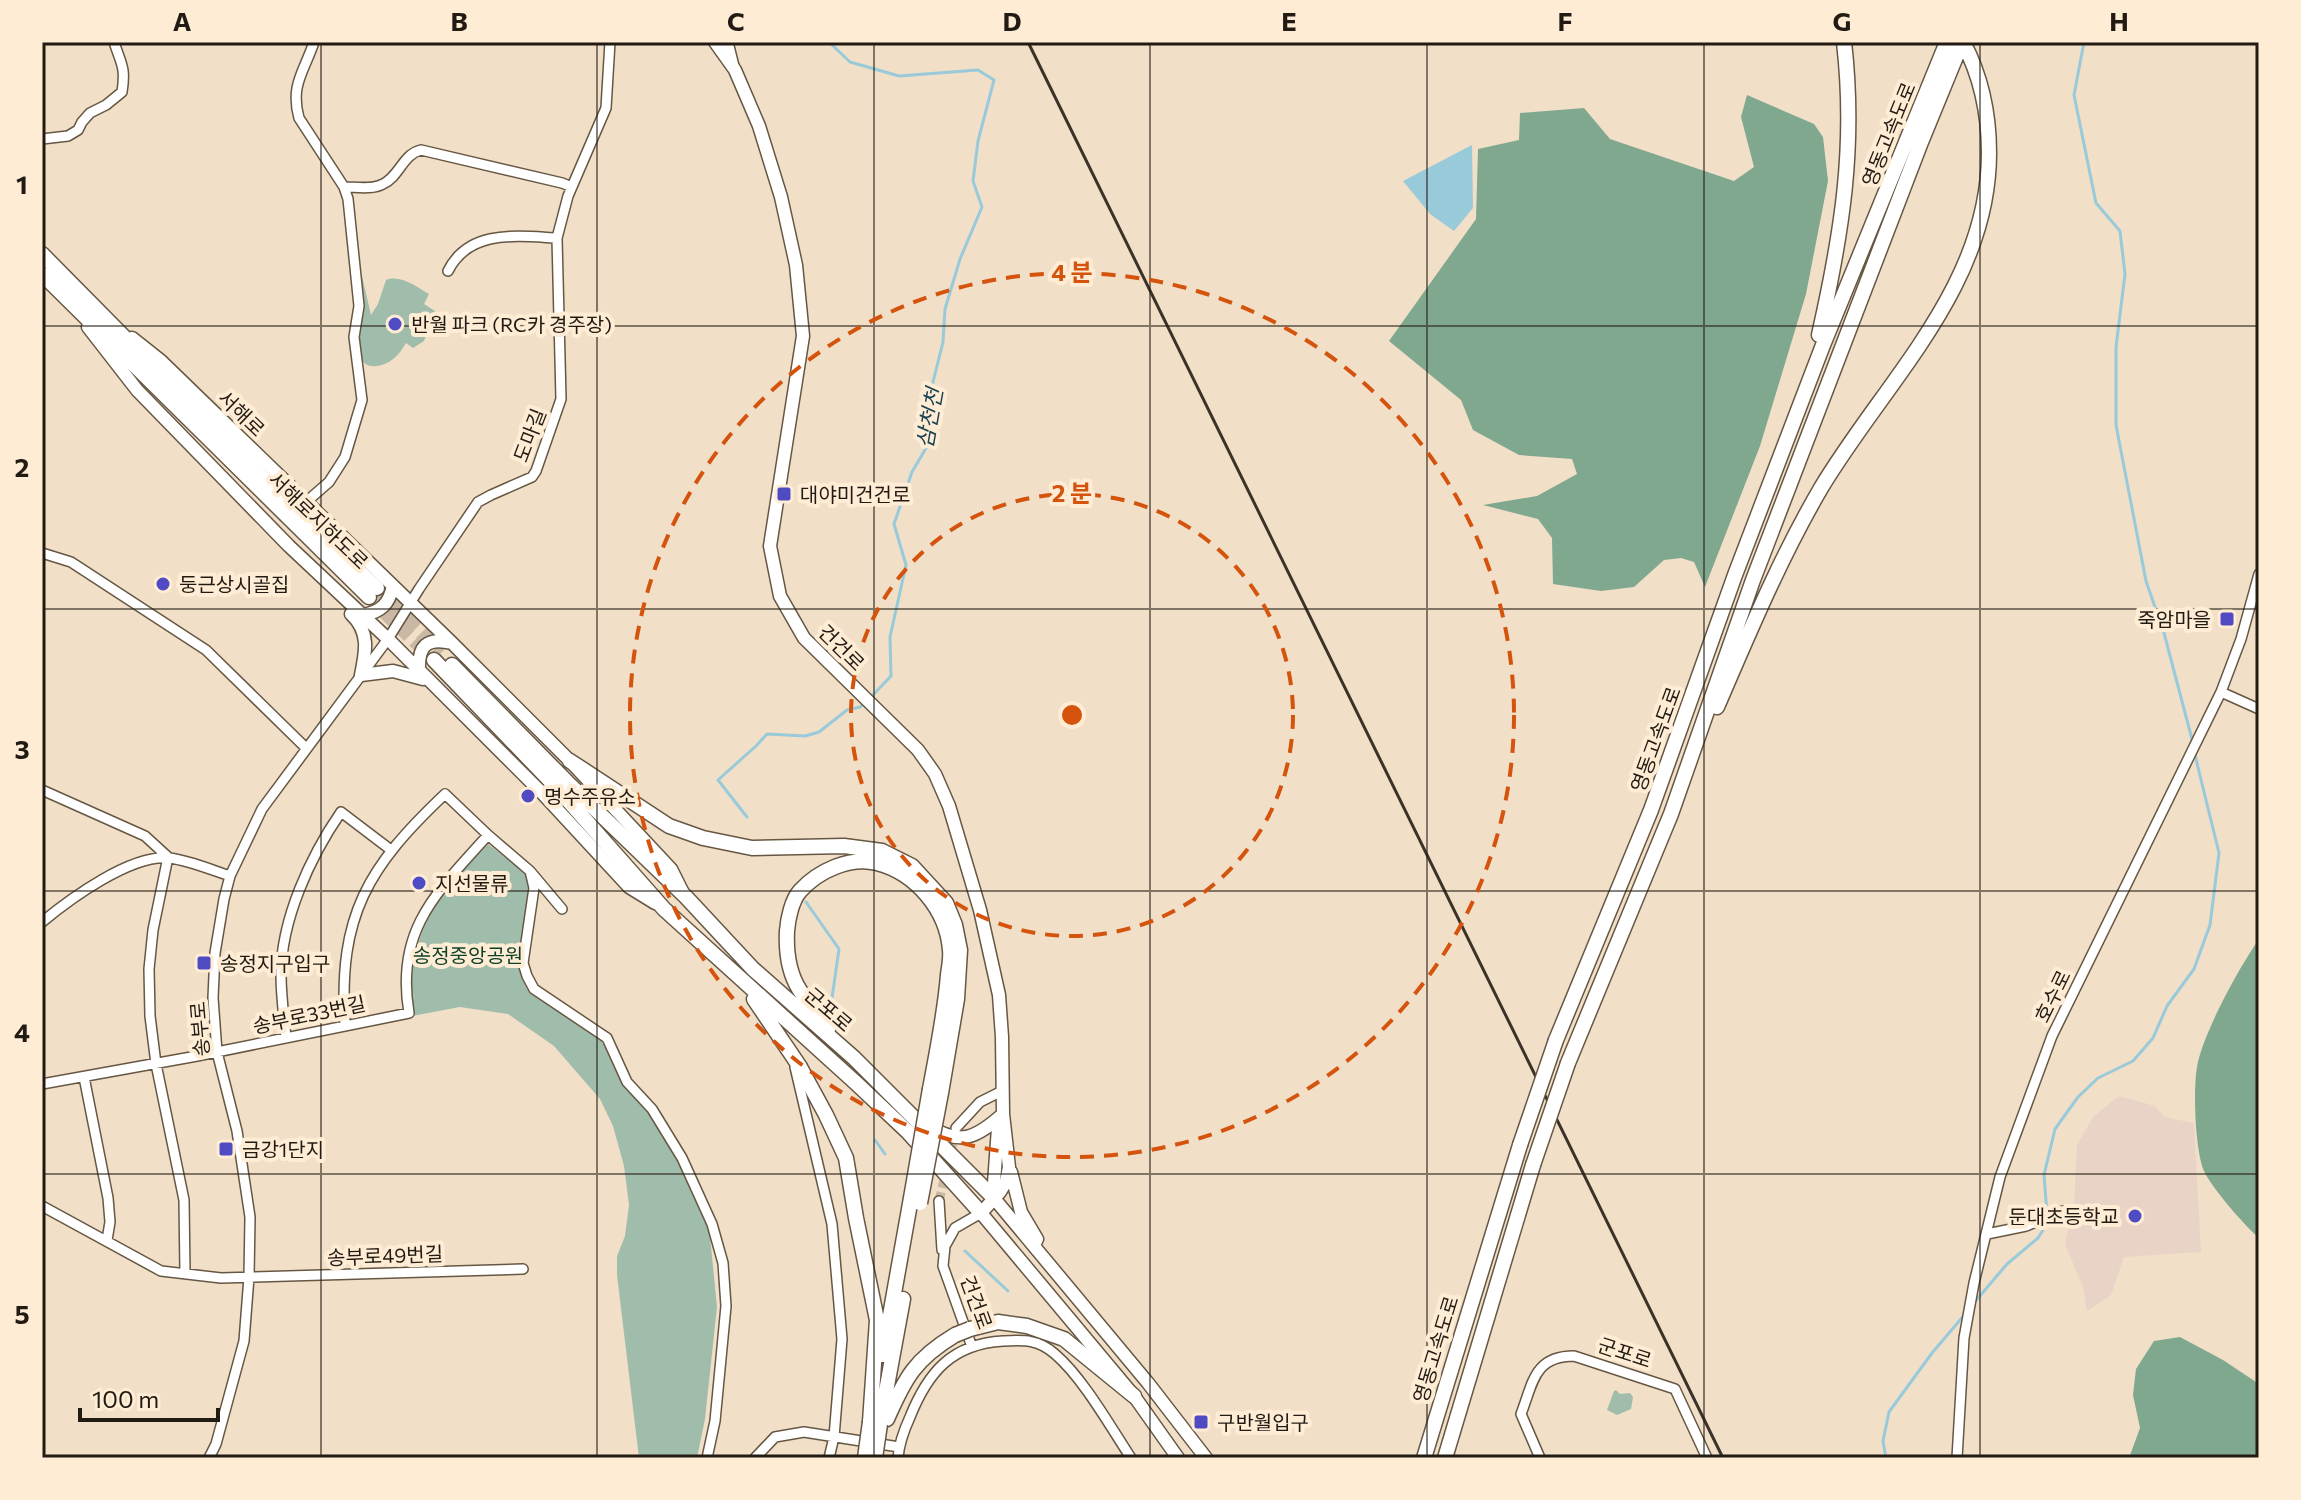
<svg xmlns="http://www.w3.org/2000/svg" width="2301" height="1500" viewBox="0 0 2301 1500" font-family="Commissioner,'Noto Sans KR',sans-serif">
<rect width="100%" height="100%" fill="#f1dfc8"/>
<!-- education -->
<path fill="#e9d3c6" d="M 2119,1096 L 2155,1106 L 2164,1117 L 2194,1123 L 2201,1252 L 2124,1257 L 2111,1295 L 2087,1311 L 2083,1287 L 2065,1244 L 2074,1203 L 2077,1145 L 2093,1117 Z"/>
<!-- green -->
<path fill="#a0bdab" d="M 361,272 L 371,315 L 378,304 L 386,280 C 400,274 417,287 429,294 L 424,304 L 435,311 L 424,341 L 413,348 L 406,343 C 399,355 391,364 377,366 C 357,369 355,344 358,329 C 359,318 361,327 362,317 C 363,303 360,287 359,273 Z
M 488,844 L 525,873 L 529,887 L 519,965 L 523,980 L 532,994 L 603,1041 L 623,1084 L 649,1111 L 678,1158 L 709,1226 L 717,1307 L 705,1419 L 697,1458 L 639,1458 L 617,1275 L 617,1256 L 625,1236 L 629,1205 L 624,1166 L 613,1126 L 600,1099 L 554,1046 L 508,1014 L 460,1007 L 412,1016 C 407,973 418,925 445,890 C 457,874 474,859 488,844 Z
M 1616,1390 L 1620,1394 L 1630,1393 L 1633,1397 L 1631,1409 L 1617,1415 L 1607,1410 L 1614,1391 Z"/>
<!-- forest -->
<path fill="#80a88f" d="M 1747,95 L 1814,124 L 1823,137 L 1828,181 L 1806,294 L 1760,446 L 1705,587 L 1694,562 L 1681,558 L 1664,560 L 1634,587 L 1601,591 L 1553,584 L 1552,538 L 1538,519 L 1483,505 L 1537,496 L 1577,474 L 1572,459 L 1519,455 L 1473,430 L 1461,400 L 1389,341 L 1476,219 L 1478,149 L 1519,140 L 1520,113 L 1584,108 L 1610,139 L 1734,181 L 1754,167 L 1741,117 Z
M 2259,939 L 2259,1238 C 2245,1226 2211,1187 2204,1171 C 2195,1150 2193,1090 2197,1067 C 2202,1035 2240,966 2259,939 Z
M 2180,1337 L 2223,1360 L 2259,1384 L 2259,1458 L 2129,1458 L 2140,1428 L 2133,1395 L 2136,1369 L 2154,1341 Z"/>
<!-- water -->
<path fill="#99cada" d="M 1472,145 L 1473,208 L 1454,231 L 1430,214 L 1403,181 Z"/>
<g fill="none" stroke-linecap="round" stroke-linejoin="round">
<!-- stream -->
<path stroke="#99cada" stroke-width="3" d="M 829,42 L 850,62 L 899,76 L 978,70 L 994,80 L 978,141 L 973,181 L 982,207 L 960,259 L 945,309 L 943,342 L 933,382 L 929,443 L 912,472 L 894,524 L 906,565 L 890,637 L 891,676 L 871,697
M 2084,42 L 2074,95 L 2096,203 L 2120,231 L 2125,274 L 2116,347 L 2116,425 L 2146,581 L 2164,633 L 2193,743
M 747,817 L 718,780 L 756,746 L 767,734 L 805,736 L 819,732 L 847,710 L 860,707 L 866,702
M 806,902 L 839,949 L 832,998
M 875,1140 L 885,1154
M 2047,1214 L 2044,1175 L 2055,1129 L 2078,1097 L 2098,1078 L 2133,1061 L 2153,1038 L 2167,1006 L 2194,969 L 2210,925 L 2219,853 L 2194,751
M 965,1251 L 1008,1291
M 1973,1304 L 2007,1264 L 2038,1238 L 2048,1222
M 1886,1458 L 1883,1441 L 1889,1412 L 1932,1353 L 1966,1313"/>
<!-- minor-tunnel -->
<path stroke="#c8b8a4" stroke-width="9" stroke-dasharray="9 4.5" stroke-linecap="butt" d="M 939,1201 L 956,1130"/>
<!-- highway-tunnel -->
<path stroke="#c8b8a4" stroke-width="14" stroke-dasharray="14 7" stroke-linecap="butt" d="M 377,588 L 441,653
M 369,597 L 432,658"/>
<defs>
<path id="minor" d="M 728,42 L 734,66
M 42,139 L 68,136 L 78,130 L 82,122 L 90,113 L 106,105 L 122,92 C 126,67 121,64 114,42
M 344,187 C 356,187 372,190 383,184 C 399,177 403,154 421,150 L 562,183 L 572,187
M 448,271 C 469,229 517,236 557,238
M 306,502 L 329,482 L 345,457 L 362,400 L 354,337 L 359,306 L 348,199 L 344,187 L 299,118 C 290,85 304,72 314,42
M 42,553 L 71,562 L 206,650 L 306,748
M 2221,692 L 2259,709
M 42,790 L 145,836 L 168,857 L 153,930 L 149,969 L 150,1016 L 156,1064 L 184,1200 L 185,1273
M 530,871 L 534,888 L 523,963 L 527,976 L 534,989 L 607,1038 L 627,1082 L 652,1109 L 682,1158 L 712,1224 L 723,1263 L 726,1306 L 715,1421 L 707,1458
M 42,922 C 70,899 131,854 169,858 C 188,860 212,870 230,876
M 345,1025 C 338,915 368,867 445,794 L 488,835 L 530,871 L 562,909
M 286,1038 C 284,1017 281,996 281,975 C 281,920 310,857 341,812 L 391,850
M 795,1067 L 832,1224 L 842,1339 L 834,1437 L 829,1458
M 84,1077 L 108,1198 L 110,1222 L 107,1240
M 42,1084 L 197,1056 L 409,1013 C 395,930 436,893 488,835
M 956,1128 L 980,1102 L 1002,1091
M 939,1201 L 942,1250
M 42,1206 L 161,1271 L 221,1278 L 523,1269
M 1987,1234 L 2026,1226 L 2063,1211
M 972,1347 L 943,1266 L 945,1246 L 955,1228 L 981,1213
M 209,1458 L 216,1444 L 244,1341 L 249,1277 L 250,1217 L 237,1131 L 217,1052 L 213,998 L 215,953 L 224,899 L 230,876 L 262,809 L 388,639 L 419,589 L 478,502 L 491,495 L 532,477 L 536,471 L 561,399 L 557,238 L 568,196 L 606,108 L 610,42
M 755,1458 L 775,1437 L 804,1432 L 899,1447
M 898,1458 C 899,1444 904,1430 910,1417 C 928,1372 952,1344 1003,1341 C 1024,1340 1038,1339 1055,1354 C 1083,1378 1110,1426 1131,1458
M 1540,1458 L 1521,1414 C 1533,1383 1534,1356 1574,1356 L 1675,1389 L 1707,1458
M 1957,1458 L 1964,1338 L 1974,1283 L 2000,1177 L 2052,1036 L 2221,692 L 2241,639 L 2259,574"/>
<path id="major" d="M 715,42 L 735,70 L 759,126 L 781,197 L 796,265 L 803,336 L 770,546 L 780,596 L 804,638 L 918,750 L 935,774 L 949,806 L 980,910 L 999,995 L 1002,1037 L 1003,1114 L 1009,1167 L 1006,1182 L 1000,1192 L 981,1213 L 1134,1396 L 1178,1458
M 88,327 L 137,390 L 289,546 L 388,639 L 543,794 L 629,887 L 655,903
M 132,338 L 161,361 L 452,643 L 570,761 L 671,869 L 682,891
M 351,614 C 370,632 366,651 361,675 L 393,671 L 423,679
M 363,615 C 381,612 389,604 393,586
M 419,671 C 418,646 426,637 452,643
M 928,1126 C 961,1146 976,1138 1003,1114
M 1011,1172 L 1021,1212 L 1037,1239 L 1035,1243
M 993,1197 L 1148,1383 L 1206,1458
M 993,1197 L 998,1128 L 1002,1117"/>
<path id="highway" d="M 42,254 L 297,512 L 377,588
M 42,274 L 369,597
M 1819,335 C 1842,233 1856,146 1844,42
M 434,660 L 559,790 L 664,909 L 856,1083 L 908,1132 L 981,1213
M 452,665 L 567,782 L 686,897 L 753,969 L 854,1058 L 993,1197
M 1717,707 C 1749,633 1780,558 1821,488 C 1885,381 1989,287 1989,153 C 1989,114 1981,76 1963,42
M 570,761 L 669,826 L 703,838 L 752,848 L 844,846 L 882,851 L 912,866 L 946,903 L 955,925 L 960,950 L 957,999 L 941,1093
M 754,999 L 800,1067 L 826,1115 L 846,1158 L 856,1218 L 877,1320 L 870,1422
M 829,1027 C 819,1014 807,1002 799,989 C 788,971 786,951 787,931 C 788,918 792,900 800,891 C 818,871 850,856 877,863 C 916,873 947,910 950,950 C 951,958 949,967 948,975 C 945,1013 937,1051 930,1089
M 1556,1040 L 1651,810 L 1735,575 L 1823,345 L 1947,42
M 1568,1063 L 1671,814 L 1753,580 L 1921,142 L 1962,42
M 970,1329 L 998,1322 L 1027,1326 L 1064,1339 L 1134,1396
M 883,1355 L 911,1198
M 887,1419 C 905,1378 915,1359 955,1335
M 880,1424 L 903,1299
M 1424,1458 L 1520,1145
M 1445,1458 L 1533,1165"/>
</defs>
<!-- minor casing -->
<use href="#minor" stroke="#665743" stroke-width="12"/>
<!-- major casing -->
<use href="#major" stroke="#665743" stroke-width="15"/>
<!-- highway casing -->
<use href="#highway" stroke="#665743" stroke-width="17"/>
<!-- minor -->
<use href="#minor" stroke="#fff" stroke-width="9"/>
<!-- major -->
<use href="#major" stroke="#fff" stroke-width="12"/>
<!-- highway -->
<use href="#highway" stroke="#fff" stroke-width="14"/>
<!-- rail -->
<path stroke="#3b3329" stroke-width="3" d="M 1028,42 L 1723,1458"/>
<defs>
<path id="highway-bridge" d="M 1520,1145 L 1556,1040
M 1533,1165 L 1568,1063
M 911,1198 L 930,1089
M 920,1203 L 941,1093
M 955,1335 L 970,1329
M 865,1458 L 870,1422
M 875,1458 L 880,1424"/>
</defs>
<!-- highway-bridge casing -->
<use href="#highway-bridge" stroke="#665743" stroke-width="17" stroke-linecap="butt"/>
<!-- highway-bridge -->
<use href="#highway-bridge" stroke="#fff" stroke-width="14"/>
</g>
<!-- grid -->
<path fill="none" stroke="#221b13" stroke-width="2" stroke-opacity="0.55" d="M 321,42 L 321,1458M 597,42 L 597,1458M 874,42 L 874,1458M 1150,42 L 1150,1458M 1427,42 L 1427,1458M 1704,42 L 1704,1458M 1980,42 L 1980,1458M 42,326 L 2259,326M 42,609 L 2259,609M 42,891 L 2259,891M 42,1174 L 2259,1174"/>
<!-- distance rings -->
<g fill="none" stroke="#d4530d" stroke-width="4" stroke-dasharray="14 10">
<circle cx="1072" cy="715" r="221"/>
<circle cx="1072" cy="715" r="442"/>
</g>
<!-- markers -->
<g fill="#4f4bc2" stroke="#feecd5" stroke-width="3">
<circle cx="395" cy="324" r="8"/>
<rect x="776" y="486" width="16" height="16" rx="4"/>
<circle cx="163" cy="584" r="8"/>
<rect x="2219" y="611" width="16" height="16" rx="4"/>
<circle cx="528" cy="796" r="8"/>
<circle cx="419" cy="883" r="8"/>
<rect x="196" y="955" width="16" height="16" rx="4"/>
<rect x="218" y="1141" width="16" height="16" rx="4"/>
<circle cx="2135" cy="1216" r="8"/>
<rect x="1193" y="1414" width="16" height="16" rx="4"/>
</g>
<g text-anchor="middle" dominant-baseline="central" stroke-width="8" stroke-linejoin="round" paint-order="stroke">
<!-- street labels -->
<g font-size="20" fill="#221b13" stroke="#feecd5">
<text transform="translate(1888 134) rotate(-68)">영동고속도로</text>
<text transform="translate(242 413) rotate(44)">서해로</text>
<text transform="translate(529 435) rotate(-69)">도마길</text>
<text transform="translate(319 520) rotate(44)">서해로지하도로</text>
<text transform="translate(842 647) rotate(45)">건건로</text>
<text transform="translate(1655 739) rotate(-70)">영동고속도로</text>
<text transform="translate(2052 996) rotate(-64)">호수로</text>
<text transform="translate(829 1009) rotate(41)">군포로</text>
<text transform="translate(309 1014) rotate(-12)">송부로33번길</text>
<text transform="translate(199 1029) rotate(-95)">송부로</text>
<text transform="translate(385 1255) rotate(-2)">송부로49번길</text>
<text transform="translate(977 1302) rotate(70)">건건로</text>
<text transform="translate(1435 1349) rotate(-73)">영동고속도로</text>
<text transform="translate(1625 1352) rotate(18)">군포로</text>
</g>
<!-- poi labels -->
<g font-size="20" fill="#221b13" stroke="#feecd5" text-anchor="start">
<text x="411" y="324">반월 파크 (RC카 경주장)</text>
<text x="800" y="494">대야미건건로</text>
<text x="179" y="584">둥근상시골집</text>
<text x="2211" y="619" text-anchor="end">죽암마을</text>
<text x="544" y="796">명수주유소</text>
<text x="435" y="883">지선물류</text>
<text x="220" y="963">송정지구입구</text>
<text x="242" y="1149">금강1단지</text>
<text x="2119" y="1216" text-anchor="end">둔대초등학교</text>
<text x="1217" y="1422">구반월입구</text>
</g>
<!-- park labels -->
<g font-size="20" fill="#0e4127" stroke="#feecd5">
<text x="468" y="955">송정중앙공원</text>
</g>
<!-- water labels -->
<g font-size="22" font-style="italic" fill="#1a4451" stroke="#feecd5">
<text transform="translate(929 418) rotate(-80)">삼천천</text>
</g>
</g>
<circle cx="1072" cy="715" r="12" fill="#d4530d" stroke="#feecd5" stroke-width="4"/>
<g font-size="24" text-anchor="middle" font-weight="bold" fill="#d4530d" stroke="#feecd5" stroke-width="8" stroke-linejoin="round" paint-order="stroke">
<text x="1072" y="281">4 분</text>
<text x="1072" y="502">2 분</text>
</g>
<!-- border -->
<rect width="2301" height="1500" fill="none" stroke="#feecd5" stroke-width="88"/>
<!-- scale -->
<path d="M80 1408v12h138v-12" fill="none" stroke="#221b13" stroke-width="4"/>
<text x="92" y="1408" font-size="24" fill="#221b13" stroke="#feecd5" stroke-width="6" paint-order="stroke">100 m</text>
<rect x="44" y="44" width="2213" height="1412" fill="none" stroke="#221b13" stroke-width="3"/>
<g font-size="26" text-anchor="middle" font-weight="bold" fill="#221b13">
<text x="182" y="31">A</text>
<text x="459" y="31">B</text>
<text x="736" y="31">C</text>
<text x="1012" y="31">D</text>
<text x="1289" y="31">E</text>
<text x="1565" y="31">F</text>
<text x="1842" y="31">G</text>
<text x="2119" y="31">H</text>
<text x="22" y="194">1</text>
<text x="22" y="477">2</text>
<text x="22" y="759">3</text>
<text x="22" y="1042">4</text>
<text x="22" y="1324">5</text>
</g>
</svg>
